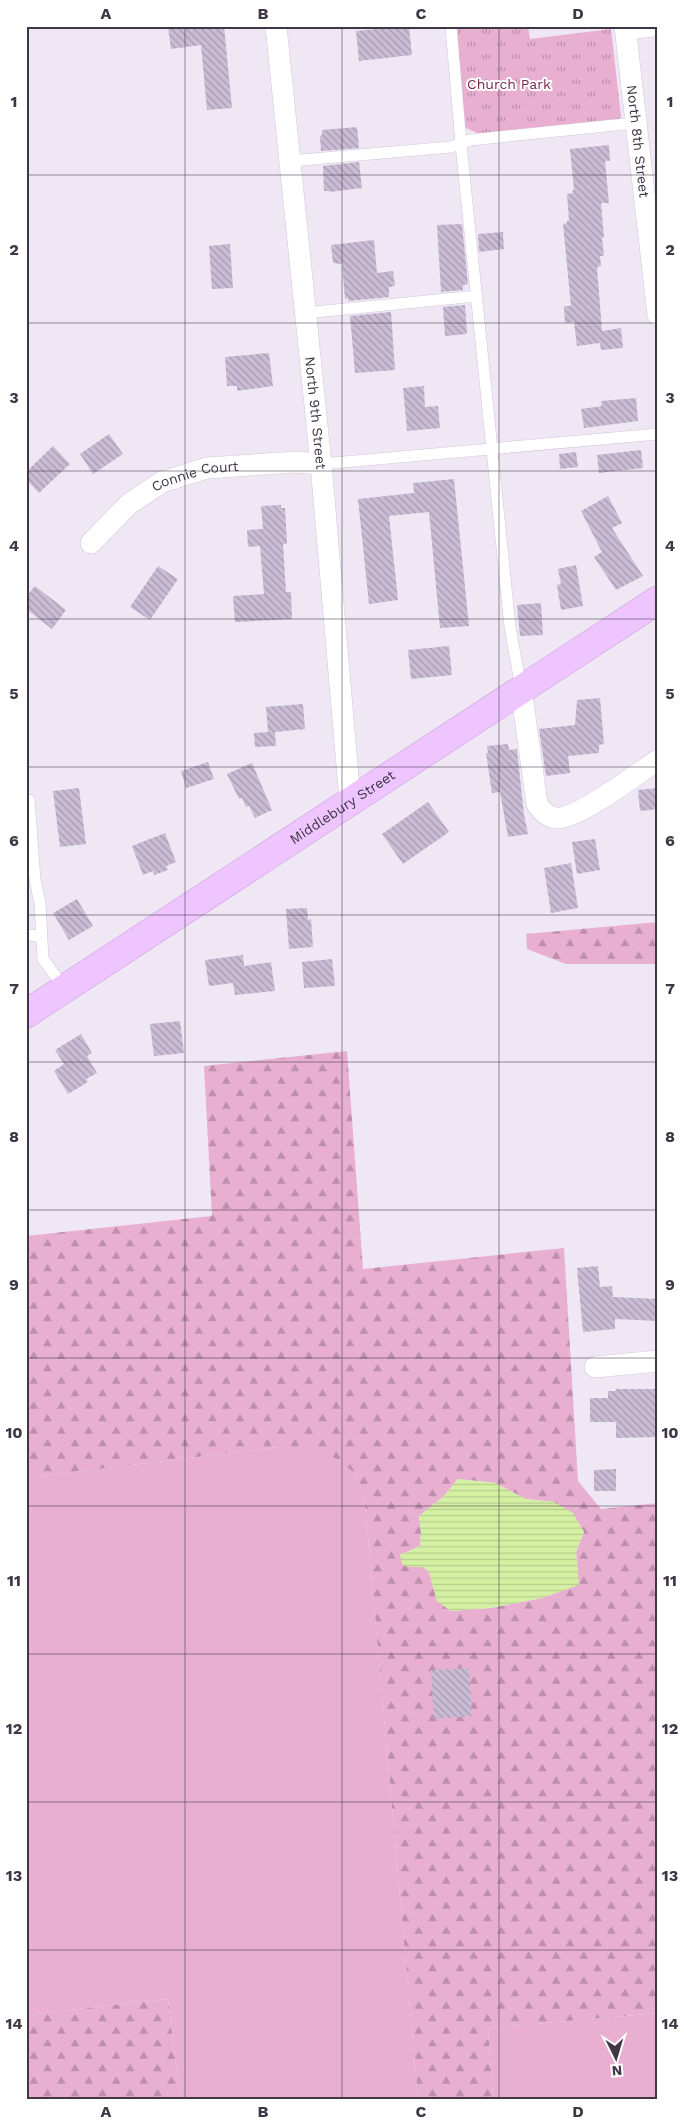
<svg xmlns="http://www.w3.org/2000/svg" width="684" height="2125" viewBox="0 0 684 2125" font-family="'Work Sans',sans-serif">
<defs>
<pattern id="forest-firs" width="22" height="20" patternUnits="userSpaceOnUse" patternTransform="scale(1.25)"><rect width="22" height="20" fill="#e8afd1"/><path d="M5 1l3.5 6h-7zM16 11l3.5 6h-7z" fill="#bd8fab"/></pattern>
<pattern id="park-tufts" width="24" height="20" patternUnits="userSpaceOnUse" patternTransform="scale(1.25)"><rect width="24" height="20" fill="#e8afd1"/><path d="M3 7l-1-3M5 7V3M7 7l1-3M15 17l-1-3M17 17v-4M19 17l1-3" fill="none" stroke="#bd8fab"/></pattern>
<pattern id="water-rules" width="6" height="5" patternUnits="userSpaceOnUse" patternTransform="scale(1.25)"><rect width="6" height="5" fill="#d4f0a3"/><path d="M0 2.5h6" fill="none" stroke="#b7ce8e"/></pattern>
<pattern id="building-back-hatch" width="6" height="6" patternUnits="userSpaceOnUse" patternTransform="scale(1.25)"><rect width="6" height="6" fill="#cabcd5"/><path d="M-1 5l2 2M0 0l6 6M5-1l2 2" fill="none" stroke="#a59aaf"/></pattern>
</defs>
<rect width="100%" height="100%" fill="#efe7f3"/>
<!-- green -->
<path fill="#e8afd1" d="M 279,1447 L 328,1452 L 352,1471 L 364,1493 L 418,2099 L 180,2099 L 168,1999 L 26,2015 L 26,1478 Z
M 658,2013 L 658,2099 L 493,2099 L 488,2028 Z"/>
<!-- forest -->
<path fill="url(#forest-firs)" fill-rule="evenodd" d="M 658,922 L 658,964 L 566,964 L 527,949 L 526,934 Z
M 347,1051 L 363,1269 L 564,1248 L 578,1481 L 601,1509 L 658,1503 L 658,2013 L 488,2028 L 493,2099 L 418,2099 L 364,1493 L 352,1471 L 328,1453 L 279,1447 L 26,1478 L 26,1236 L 212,1216 L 204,1066 ZM 458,1479 L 495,1483 L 526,1499 L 554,1502 L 584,1532 L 576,1552 L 578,1570 L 542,1598 L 490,1608 L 451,1611 L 437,1601 L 429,1572 L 423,1567 L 408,1567 L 400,1555 L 420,1546 L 421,1532 L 419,1516 L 443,1497 Z
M 168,1999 L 180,2099 L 26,2099 L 26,2015 Z"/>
<!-- park -->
<path fill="url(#park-tufts)" d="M 455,26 L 528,26 L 530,39 L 611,29 L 621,117 L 617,121 L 484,136 L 464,127 Z"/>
<!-- water -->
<path fill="url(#water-rules)" d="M 458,1479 L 495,1483 L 526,1499 L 554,1502 L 573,1513 L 584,1532 L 576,1552 L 579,1585 L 542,1598 L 490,1608 L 451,1611 L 437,1601 L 429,1572 L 423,1567 L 408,1567 L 402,1564 L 400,1555 L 420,1546 L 421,1532 L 419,1516 L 443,1497 Z"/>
<!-- building -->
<path fill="url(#building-back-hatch)" d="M 176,26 L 224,26 L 232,108 L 207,110 L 201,45 L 171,49 L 168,27 Z
M 409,26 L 412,55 L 359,61 L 356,31 Z
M 357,127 L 359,148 L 321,151 L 320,136 L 322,135 L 322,130 Z
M 609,145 L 610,161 L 605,161 L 609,203 L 601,203 L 604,237 L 602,238 L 604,256 L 600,256 L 601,266 L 597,267 L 602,331 L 621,328 L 623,348 L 601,350 L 600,343 L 577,346 L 574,322 L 565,323 L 564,306 L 571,306 L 563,224 L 567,223 L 567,221 L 569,220 L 567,194 L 573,193 L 572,191 L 574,190 L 570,149 Z
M 359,162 L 362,188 L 329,192 L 329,191 L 324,191 L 323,166 Z
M 462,224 L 468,284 L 463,285 L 463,290 L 441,292 L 437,225 Z
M 503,232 L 504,249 L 479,252 L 478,234 Z
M 374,240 L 377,273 L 393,271 L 395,286 L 389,287 L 389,297 L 348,301 L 348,298 L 345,299 L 342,264 L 333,263 L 331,245 Z
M 230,244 L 233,288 L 212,289 L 209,246 Z
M 465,305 L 467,334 L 445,336 L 443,307 Z
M 391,312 L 395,370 L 355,373 L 350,316 Z
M 269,353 L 273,386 L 237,391 L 237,386 L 227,386 L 225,357 Z
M 424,386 L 425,407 L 438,406 L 440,428 L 407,431 L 403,388 Z
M 636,398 L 638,421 L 584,428 L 581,409 L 602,406 L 601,401 Z
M 109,434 L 123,454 L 93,474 L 80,454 Z
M 53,446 L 70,464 L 39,493 L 26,479 L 26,472 Z
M 641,450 L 643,468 L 599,473 L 597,455 Z
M 576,452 L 578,467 L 560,469 L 559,454 Z
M 454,479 L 469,626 L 440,628 L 429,512 L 389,516 L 398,600 L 369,604 L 358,499 L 414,493 L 413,483 Z
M 608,496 L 622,523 L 612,528 L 643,576 L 616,590 L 594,557 L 602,552 L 581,511 Z
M 281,505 L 281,508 L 285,508 L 287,544 L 283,544 L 286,592 L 291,592 L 292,619 L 235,622 L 233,596 L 264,594 L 260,546 L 248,547 L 247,530 L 263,529 L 261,506 Z
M 576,565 L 583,606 L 561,610 L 557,585 L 561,584 L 558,569 Z
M 158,566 L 178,579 L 150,620 L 130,607 Z
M 35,586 L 66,610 L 52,629 L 26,609 L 26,597 Z
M 541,603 L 543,635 L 520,636 L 517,605 Z
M 449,646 L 452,675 L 411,679 L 408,650 Z
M 600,698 L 604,744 L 599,745 L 599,753 L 568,756 L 570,773 L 546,776 L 539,729 L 575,725 L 577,700 Z
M 303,704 L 305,729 L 275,732 L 276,746 L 255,747 L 254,733 L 268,732 L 266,707 Z
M 508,744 L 509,750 L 517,749 L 524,815 L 528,834 L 508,837 L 500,792 L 492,793 L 486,753 L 488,753 L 487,746 Z
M 208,762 L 214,779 L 186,788 L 181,771 Z
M 252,763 L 272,810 L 255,818 L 249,806 L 246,807 L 242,798 L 239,799 L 227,774 Z
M 79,788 L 86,844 L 60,847 L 53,791 Z
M 658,788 L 658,809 L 640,811 L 638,790 Z
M 428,802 L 449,832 L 403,864 L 382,834 Z
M 165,833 L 176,862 L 166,866 L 168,870 L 154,875 L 153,871 L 143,875 L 132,846 Z
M 595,839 L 600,870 L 577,874 L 572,842 Z
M 571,863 L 578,908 L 551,913 L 544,868 Z
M 77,899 L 93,926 L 69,940 L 53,913 Z
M 307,908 L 308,920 L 311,919 L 313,947 L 289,949 L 286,909 Z
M 243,955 L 244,966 L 271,962 L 275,991 L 235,995 L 233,983 L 209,986 L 205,960 Z
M 332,959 L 335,986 L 304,988 L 302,962 Z
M 180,1021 L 184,1053 L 154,1056 L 150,1024 Z
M 81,1034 L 92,1053 L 87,1056 L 97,1073 L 86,1079 L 88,1082 L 68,1094 L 54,1071 L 64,1064 L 55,1050 Z
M 598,1266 L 600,1287 L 612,1286 L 613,1297 L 658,1299 L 658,1321 L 615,1319 L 615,1329 L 583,1332 L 577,1268 Z
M 616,1389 L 656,1389 L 658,1390 L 658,1437 L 616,1438 L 616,1422 L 590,1422 L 590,1398 L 608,1398 L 608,1391 L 615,1391 Z
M 616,1469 L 616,1491 L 594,1491 L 594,1470 Z
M 469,1668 L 472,1716 L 434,1719 L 431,1670 Z"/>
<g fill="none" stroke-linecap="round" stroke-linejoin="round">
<defs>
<path id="lane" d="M 451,26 L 461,144 L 510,627 L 521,688
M 290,161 L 451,147 L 470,140 L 635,123
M 305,313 L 477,296
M 321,464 L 658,434
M 29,800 L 35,880 L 40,903 L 43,959 L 65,989
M 26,935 L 41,936"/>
<g id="street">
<path id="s1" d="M 276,26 L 321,464 L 350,800"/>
<path id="s2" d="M 625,26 L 658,315"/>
<path d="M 626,29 L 653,26"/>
<path id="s3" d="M 91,543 L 129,504 L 162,482 L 207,468 L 296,462 L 321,464"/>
<path d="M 521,688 L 537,804 C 542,811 546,816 555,818 C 576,821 638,773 658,760"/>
<path d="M 595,1367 L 658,1361"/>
</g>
<g id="secondary">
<path id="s4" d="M 26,1014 L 658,600"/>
</g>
</defs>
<!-- lane casing -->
<use href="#lane" stroke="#d4c6dd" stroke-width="12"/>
<!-- street casing -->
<use href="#street" stroke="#d4c6dd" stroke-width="22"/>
<!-- secondary casing -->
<use href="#secondary" stroke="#cb9edf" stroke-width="29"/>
<!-- lane -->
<use href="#lane" stroke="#fff" stroke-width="11"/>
<!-- street -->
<use href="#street" stroke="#fff" stroke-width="21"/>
<!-- secondary -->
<use href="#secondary" stroke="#eec5ff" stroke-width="28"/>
</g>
<!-- grid -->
<path fill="none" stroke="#3f3646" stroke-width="1" stroke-opacity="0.55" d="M 185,26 L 185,2099M 342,26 L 342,2099M 499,26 L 499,2099M 26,175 L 658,175M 26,323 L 658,323M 26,471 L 658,471M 26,619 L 658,619M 26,767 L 658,767M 26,915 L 658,915M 26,1062 L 658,1062M 26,1210 L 658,1210M 26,1358 L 658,1358M 26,1506 L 658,1506M 26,1654 L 658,1654M 26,1802 L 658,1802M 26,1950 L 658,1950"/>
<g text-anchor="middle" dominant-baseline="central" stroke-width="4" stroke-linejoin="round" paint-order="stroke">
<!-- park labels -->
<g font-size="14" fill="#78294b" stroke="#fff">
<text x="509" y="84">Church Park</text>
</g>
<!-- street labels -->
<g font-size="14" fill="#3f3646" stroke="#fff">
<text stroke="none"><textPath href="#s2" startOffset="116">North 8th Street</textPath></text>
<text stroke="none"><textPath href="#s1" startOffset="389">North 9th Street</textPath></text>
<text stroke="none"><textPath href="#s3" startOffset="128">Connie Court</textPath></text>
<text stroke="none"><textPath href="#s4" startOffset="378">Middlebury Street</textPath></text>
</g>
</g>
<!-- border -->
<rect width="684" height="2125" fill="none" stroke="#ffffff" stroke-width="55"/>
<!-- north arrow -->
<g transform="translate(616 2058) rotate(175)" stroke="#ffffff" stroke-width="4" paint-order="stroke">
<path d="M0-4L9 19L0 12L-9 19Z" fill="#3f3646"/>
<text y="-8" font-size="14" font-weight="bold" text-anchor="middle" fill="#3f3646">N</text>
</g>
<rect x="28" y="28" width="628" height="2070" fill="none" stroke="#3f3646" stroke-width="2"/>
<g font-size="16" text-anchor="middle" font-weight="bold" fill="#3f3646">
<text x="106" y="19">A</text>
<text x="263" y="19">B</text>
<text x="421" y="19">C</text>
<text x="578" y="19">D</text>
<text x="14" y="107">1</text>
<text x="670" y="107">1</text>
<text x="14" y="255">2</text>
<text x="670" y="255">2</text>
<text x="14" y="403">3</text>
<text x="670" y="403">3</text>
<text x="14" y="551">4</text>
<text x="670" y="551">4</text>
<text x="14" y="699">5</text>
<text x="670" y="699">5</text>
<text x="14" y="846">6</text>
<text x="670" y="846">6</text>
<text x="14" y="994">7</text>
<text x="670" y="994">7</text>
<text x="14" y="1142">8</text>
<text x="670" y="1142">8</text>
<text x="14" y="1290">9</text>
<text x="670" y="1290">9</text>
<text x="14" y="1438">10</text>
<text x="670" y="1438">10</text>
<text x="14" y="1586">11</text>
<text x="670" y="1586">11</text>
<text x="14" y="1734">12</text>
<text x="670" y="1734">12</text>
<text x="14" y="1881">13</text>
<text x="670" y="1881">13</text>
<text x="14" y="2029">14</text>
<text x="670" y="2029">14</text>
<text x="106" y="2117">A</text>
<text x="263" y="2117">B</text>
<text x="421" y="2117">C</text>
<text x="578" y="2117">D</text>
</g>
</svg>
